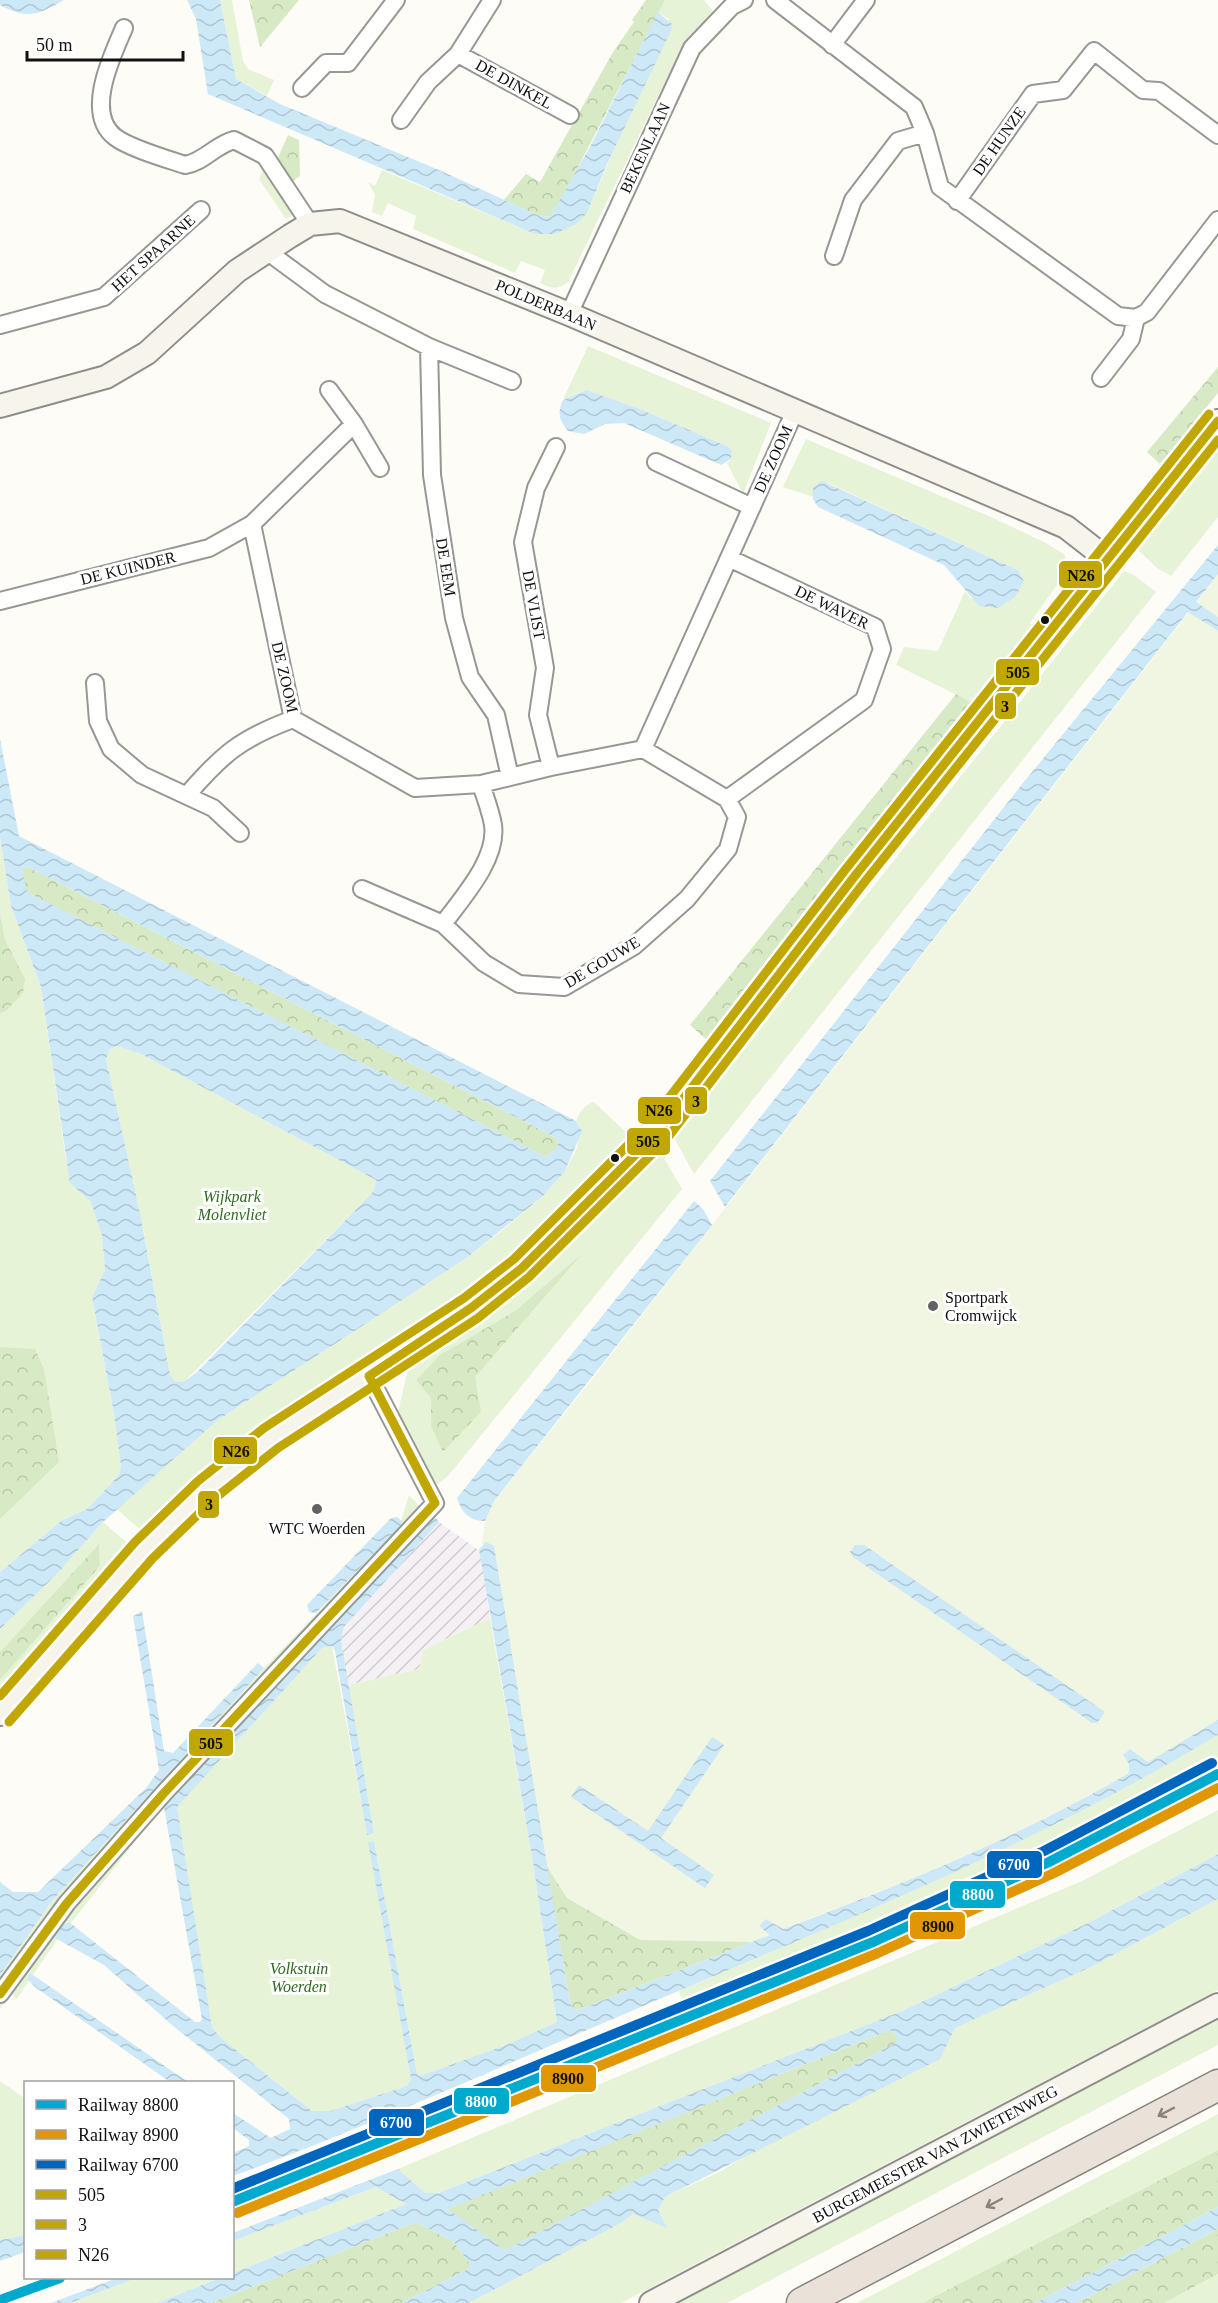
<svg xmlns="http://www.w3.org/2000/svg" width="1218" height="2303" viewBox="0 0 1218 2303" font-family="Georgia,serif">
<defs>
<pattern id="industrial-furrows" width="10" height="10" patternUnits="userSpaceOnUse" patternTransform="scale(1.5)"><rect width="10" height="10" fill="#f5f0f3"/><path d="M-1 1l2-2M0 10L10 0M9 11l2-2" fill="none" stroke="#d1cdcf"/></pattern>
<pattern id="forest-crowns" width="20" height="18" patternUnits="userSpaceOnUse" patternTransform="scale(1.5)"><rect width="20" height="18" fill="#d8eac5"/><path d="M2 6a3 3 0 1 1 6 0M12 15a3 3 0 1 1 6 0" fill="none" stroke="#b8c8a8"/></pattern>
<pattern id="water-waves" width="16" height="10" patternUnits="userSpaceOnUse" patternTransform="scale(1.5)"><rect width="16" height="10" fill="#cde8f7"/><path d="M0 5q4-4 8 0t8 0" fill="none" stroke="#afc6d3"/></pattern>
</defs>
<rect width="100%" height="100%" fill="#fdfcf7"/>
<!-- industrial -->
<path fill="url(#industrial-furrows)" d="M 439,1522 L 481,1552 L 490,1618 L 423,1650 L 419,1669 L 348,1685 L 341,1640 L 344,1627 Z"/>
<!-- green -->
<path fill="#e7f3d7" d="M 220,0 L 232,0 L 243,61 L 248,69 L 274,80 L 267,96 L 236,79 Z
M 665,0 L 704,0 L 714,13 L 689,36 L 678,55 L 568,282 C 557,290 552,289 540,283 L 545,270 L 521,261 L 515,273 L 413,229 L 416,216 L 388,203 L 382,216 L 372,212 L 375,195 L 368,182 L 375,186 L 382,170 L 535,234 L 587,213 L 669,19 L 658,12 Z
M 264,168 L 295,213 L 286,219 L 259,179 Z
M 588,346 L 771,423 L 743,494 L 727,463 L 731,459 L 732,451 L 729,447 L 640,409 L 585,390 L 563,400 Z
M 806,439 L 991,517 L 1046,543 L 1065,555 L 1066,572 L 1030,623 L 1035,628 L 973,703 L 896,665 L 904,647 L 938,651 L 965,591 L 971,599 L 1024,581 L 1018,570 L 828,483 L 813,487 L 814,497 L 783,487 Z
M 1218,447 L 1218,517 L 1171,576 L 1157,568 L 1137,549 Z
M 1124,571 L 1134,575 L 1156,592 L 694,1174 L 672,1134 L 706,1097 Z
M 0,837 L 11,906 L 41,987 L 66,1160 L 83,1195 L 91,1202 L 99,1220 L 140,1213 L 106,1059 L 110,1049 L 117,1046 L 141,1054 L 376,1180 L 373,1192 L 185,1381 L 176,1382 L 170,1375 L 143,1227 L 102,1235 L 105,1270 L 92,1297 L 114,1414 L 121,1467 L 119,1475 L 87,1509 L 61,1521 L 0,1572 Z
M 594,1102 L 633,1139 C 586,1190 541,1240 487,1282 C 433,1324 372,1353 316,1392 C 254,1435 199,1481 145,1534 L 117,1509 L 218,1420 L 468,1257 L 500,1232 L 543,1196 L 565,1171 L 577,1148 L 579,1125 L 576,1121 C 580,1111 583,1106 594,1102 Z
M 659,1149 L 682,1189 L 448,1476 L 438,1484 L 433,1482 L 398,1412 L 408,1369 C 475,1326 543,1276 598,1218 C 620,1196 639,1172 659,1149 Z
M 409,1495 L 432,1519 L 302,1654 L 169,1799 L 71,1923 L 55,1931 L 57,1933 L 55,1937 L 58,1939 L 33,1975 L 30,1973 L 29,1981 L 17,1999 L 11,1994 L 0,2009 L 0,1975 L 52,1901 L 264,1668 L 399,1528 Z
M 103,1522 L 132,1547 L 0,1698 L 0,1680 L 100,1566 L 99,1545 L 0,1652 L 0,1629 L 56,1575 Z
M 490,1618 L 532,1857 L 557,2022 L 506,2045 L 420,2076 L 417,2074 L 374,1841 L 369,1842 L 411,2079 L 407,2086 L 330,2111 L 312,2111 L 221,2038 L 212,2027 L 176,1807 L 322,1648 L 332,1646 L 367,1834 L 374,1833 L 348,1685 L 419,1669 L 423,1650 Z
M 1218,1735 L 1218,1761 C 1048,1859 867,1936 685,2009 L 679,1991 C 862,1913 1047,1838 1218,1735 Z
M 1218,1810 L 1218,1854 L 1086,1924 L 902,2011 L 438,2193 L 425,2193 L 398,2169 L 1082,1881 Z
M 1218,1899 L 1218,1990 L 621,2303 L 469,2303 L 621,2223 L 633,2214 L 666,2227 L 658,2210 L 665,2197 L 721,2171 L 952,2033 L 955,2028 L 1093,1966 Z
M 1218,2018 L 1218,2045 L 727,2303 L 676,2303 Z
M 0,2081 L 26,2099 L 25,2235 L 0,2240 Z
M 1218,2114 L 1218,2150 L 922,2303 L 857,2303 Z
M 376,2187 L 406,2204 L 233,2273 L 233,2241 Z
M 1218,2274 L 1218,2303 L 1164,2303 Z
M 137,2278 L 220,2278 L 157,2303 L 70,2303 Z"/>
<!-- forest -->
<path fill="url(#forest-crowns)" d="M 249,0 L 299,0 L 260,47 Z
M 646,0 L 665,0 L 553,215 L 550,217 L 537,215 L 504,200 L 526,174 L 540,182 L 613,52 L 634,22 L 632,20 Z
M 288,135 L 299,140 L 300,176 L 290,183 L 276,162 Z
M 1218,367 L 1218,393 L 1160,464 L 1147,452 Z
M 956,694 L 973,703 L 708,1041 L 690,1025 Z
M 26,866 L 549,1134 L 558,1139 L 557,1148 L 546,1157 L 26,892 L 22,869 Z
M 0,915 L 5,940 L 25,979 L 23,993 L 6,1011 L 0,1013 Z
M 582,1254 L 475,1377 L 481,1412 L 443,1452 L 431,1426 L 431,1398 L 416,1380 L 440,1355 L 515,1311 Z
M 0,1347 L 35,1349 L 44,1369 L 59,1462 L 0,1519 Z
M 99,1544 L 100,1566 L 0,1680 L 0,1652 Z
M 537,1810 L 770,1935 L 578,2010 L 572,2008 L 568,1991 Z
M 890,2030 L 897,2035 L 897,2042 L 888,2047 L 504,2251 L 447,2209 Z
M 1218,2150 L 1218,2207 L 1035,2303 L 922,2303 Z
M 416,2222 L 454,2242 L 472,2267 L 402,2303 L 211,2303 Z
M 1218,2229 L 1218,2274 L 1164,2303 L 1077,2303 Z"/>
<!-- pitch -->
<path fill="#f0f6e1" d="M 1218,574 L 1218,617 L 1196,603 Z
M 1189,612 L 1218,631 L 1218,1720 L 1148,1763 L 1131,1749 L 1129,1773 C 1021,1837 901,1885 782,1929 L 766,1919 L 759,1926 L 770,1935 L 752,1942 L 640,1940 L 567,1898 L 546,1865 L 495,1552 L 494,1546 L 482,1544 L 485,1521 L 494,1501 L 586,1387 Z"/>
<!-- water -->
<path fill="url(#water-waves)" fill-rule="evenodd" d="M 0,0 L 64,0 C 38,15 28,20 0,5 Z
M 187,0 L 220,0 L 236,79 L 280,104 L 439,170 L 537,215 L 550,217 L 592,143 L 658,12 L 672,24 L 671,31 L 607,164 L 587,213 L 576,224 L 555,234 L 535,234 L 208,94 L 196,19 Z
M 586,390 L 640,409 L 729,447 L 732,451 L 731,459 L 721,465 L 624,423 L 605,424 L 584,434 L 568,431 C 559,419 557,414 563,400 Z
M 822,481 L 1018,570 L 1024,581 L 1015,597 L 998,608 L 979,606 L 944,565 L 818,507 L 813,499 L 813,487 Z
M 1218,545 L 1218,574 L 1196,602 L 1218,617 L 1218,631 L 1188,612 L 725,1207 L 710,1181 L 1023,783 Z
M 0,739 L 19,836 L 576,1121 L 582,1131 L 565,1171 L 543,1196 L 468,1257 L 218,1420 L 103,1522 L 56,1575 L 0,1629 L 0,1572 L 61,1521 L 87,1509 L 119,1475 L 121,1467 L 114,1414 L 92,1297 L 105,1270 L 102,1235 L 91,1202 L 70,1183 L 41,987 L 11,906 L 0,837 ZM 26,866 L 549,1134 L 558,1139 L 557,1148 L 546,1157 L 27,892 L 22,869 ZM 117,1046 L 141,1054 L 376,1180 L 373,1192 L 197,1372 L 185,1381 L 176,1382 L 170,1375 L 140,1213 L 106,1059 L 110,1049 Z
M 694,1201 L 703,1209 L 712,1225 L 494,1501 L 485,1521 C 470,1522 461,1512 457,1498 Z
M 397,1517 L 402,1521 L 399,1528 L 316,1613 L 309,1612 L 307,1605 L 391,1518 Z
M 436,1518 L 439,1522 L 344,1627 L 341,1640 L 374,1833 L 367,1835 L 335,1651 L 332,1646 L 322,1648 L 177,1807 L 212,2027 L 221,2038 L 312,2111 L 330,2111 L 407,2086 L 411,2079 L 368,1842 L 374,1841 L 417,2074 L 420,2076 L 506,2045 L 557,2022 L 532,1857 L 479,1549 L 486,1542 L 494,1546 L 495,1552 L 568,1991 L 572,2008 L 578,2010 L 770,1935 L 759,1926 L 766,1919 L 783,1929 C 901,1885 1020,1837 1129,1773 L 1129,1764 L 1123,1755 L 1130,1749 L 1148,1762 L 1218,1720 L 1218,1735 C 1044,1840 856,1916 669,1995 C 524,2056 380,2122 233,2176 L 233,2153 L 249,2146 L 249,2140 L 233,2128 L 233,2113 L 271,2138 L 290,2129 L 289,2119 L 172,2025 L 104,1965 L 55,1938 L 57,1933 L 54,1930 L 69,1922 L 195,2022 L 200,2022 L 202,2019 L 164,1808 L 302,1654 L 432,1519 Z
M 855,1545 L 864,1545 L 1105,1712 L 1097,1723 L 1092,1723 L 853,1557 L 850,1552 Z
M 142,1611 L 164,1751 L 173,1753 L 258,1663 L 264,1668 L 52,1901 L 0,1975 L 0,1882 L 13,1892 L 38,1892 L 146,1788 L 159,1770 L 133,1616 Z
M 712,1737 L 724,1745 L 661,1838 L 714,1875 L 705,1888 L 571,1797 L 579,1785 L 648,1831 Z
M 1218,1854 L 1218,1899 L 1093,1966 L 955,2028 L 940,2059 L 665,2197 L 658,2210 L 667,2228 L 633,2214 L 621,2223 L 469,2303 L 402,2303 L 472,2267 L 454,2242 L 416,2222 L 211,2303 L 157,2303 L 220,2278 L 232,2278 L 233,2273 L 406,2204 L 376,2187 L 233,2241 L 233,2233 L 398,2169 L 425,2193 L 438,2193 L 902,2011 L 1086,1924 ZM 890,2030 L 897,2035 L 897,2042 L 888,2047 L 505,2250 L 448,2209 Z
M 30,1973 L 33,1975 L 188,2082 L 170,2082 L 35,1987 L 27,1979 Z
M 1218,2207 L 1218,2229 L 1077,2303 L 1035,2303 Z
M 25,2235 L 25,2252 L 0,2261 L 0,2240 Z
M 117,2278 L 137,2278 L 70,2303 L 51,2303 Z"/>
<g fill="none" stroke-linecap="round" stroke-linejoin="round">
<defs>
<path id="street" d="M 775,0 L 914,107 L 925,133 L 940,187 L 1118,316 L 1136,318
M 124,28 C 112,56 84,113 115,137 C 129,148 167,159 185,165 C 204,162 215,145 234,140 L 265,156 L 310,224
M 832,45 L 866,0
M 458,54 L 570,115
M 302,88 L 326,63 L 348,63 L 396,0
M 401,120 L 428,82 L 458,54 L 492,0
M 957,201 L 1033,94 L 1063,90 L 1094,51 L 1143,90 L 1159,91 L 1218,135
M 268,252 L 325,294 L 429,347 L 512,381
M 834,256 L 853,200 L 898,141 L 925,133
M 569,314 L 692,48 L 732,6 L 744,0
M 0,325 L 104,297 L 201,210
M 429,347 L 432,475 L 454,618 L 470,677 L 496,715 L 510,777
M 1101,378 L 1131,339 L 1136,318 L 1147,312 L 1218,220
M 329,390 L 354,424 L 252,524 L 293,719 L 415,788 L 481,784 L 551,767 L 643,749 L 727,799
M 354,424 L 380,468
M 656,462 L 752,507
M 0,601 L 209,548 L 252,524
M 95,683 L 98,721 L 111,749 L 142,775 L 213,808 L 240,833
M 643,749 L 795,411
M 551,767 L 538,715 L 545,668 L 523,542 L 536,488 L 556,447
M 188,794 C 223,753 242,738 293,719
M 727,799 L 864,700 L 882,649 L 875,627 L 731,559
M 362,889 L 443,924 L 484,963 L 519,984 L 564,987 L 634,946 L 687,899 L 728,849 L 737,817 L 727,799
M 443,924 C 462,898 498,859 493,825 C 491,812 485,797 481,784
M 0,1994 L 67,1903 L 164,1793 L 435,1503 L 369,1376"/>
<path id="secondary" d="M 0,406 L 106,377 L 147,353 L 237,271 L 290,236 L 310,224 L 340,221 L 569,314 L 1066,527 L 1107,559
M 0,1714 L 144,1550 L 206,1490 L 271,1438 L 471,1308 L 522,1268 L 657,1133 L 854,877 L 1218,421
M 651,2303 L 1218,2005"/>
<path id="highway" d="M 802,2303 L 1218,2085"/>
</defs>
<!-- street casing -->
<use href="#street" stroke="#979795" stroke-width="20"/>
<!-- secondary casing -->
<use href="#secondary" stroke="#8e8d8b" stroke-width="26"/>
<!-- highway casing -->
<use href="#highway" stroke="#858482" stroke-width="33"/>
<!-- street -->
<use href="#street" stroke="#fffffe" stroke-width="16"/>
<!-- secondary -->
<use href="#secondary" stroke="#f6f4eb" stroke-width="22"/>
<!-- highway -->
<use href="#highway" stroke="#eae1d8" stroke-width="30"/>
<defs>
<path id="bus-1" d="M 369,1376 L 471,1308 L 522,1268 L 657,1133 L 854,877 L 1218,421
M 369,1376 L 435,1503
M 0,1994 L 67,1903 L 164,1793 L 435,1503"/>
<path id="bus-2" d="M 9,1722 L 153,1558 L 214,1499 L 278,1448 L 478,1318 L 529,1277 L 665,1141 L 863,884 L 1218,440"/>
<path id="bus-3" d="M 0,1696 L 135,1542 L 198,1481 L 264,1428 L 464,1298 L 514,1259 L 648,1125 L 845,870 L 1209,414"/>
</defs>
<!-- bus-1 casing -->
<use href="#bus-1" stroke="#fff" stroke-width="14"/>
<!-- bus-2 casing -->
<use href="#bus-2" stroke="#fff" stroke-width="14"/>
<!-- bus-3 casing -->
<use href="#bus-3" stroke="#fff" stroke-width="14"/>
<!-- bus-1 -->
<use href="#bus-1" stroke="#c1a704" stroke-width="9"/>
<!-- bus-2 -->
<use href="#bus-2" stroke="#c1a704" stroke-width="9"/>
<!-- bus-3 -->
<use href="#bus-3" stroke="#c1a704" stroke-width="9"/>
<defs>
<path id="rail-1" d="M 232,2202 L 873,1942 L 1049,1862 L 1218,1774
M 0,2300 L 60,2278"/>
<path id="rail-2" d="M 237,2213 L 878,1953 L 1054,1873 L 1218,1788"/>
<path id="rail-3" d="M 232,2189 L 868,1931 L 1044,1851 L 1212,1763"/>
</defs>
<!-- rail-1 casing -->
<use href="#rail-1" stroke="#fff" stroke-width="15"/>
<!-- rail-2 casing -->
<use href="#rail-2" stroke="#fff" stroke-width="15"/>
<!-- rail-3 casing -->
<use href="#rail-3" stroke="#fff" stroke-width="15"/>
<!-- rail-1 -->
<use href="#rail-1" stroke="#00a9ce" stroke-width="10"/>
<!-- rail-2 -->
<use href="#rail-2" stroke="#e09702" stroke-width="10"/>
<!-- rail-3 -->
<use href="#rail-3" stroke="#0065bd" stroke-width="10"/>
</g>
<!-- one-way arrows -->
<defs><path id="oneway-shaft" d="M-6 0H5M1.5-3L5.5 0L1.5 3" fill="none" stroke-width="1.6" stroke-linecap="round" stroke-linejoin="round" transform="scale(1.5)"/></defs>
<g stroke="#88837e">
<use href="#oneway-shaft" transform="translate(1166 2112) rotate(152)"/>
<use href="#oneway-shaft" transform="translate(994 2203) rotate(152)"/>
</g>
<!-- markers -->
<g fill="#111" stroke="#fff" stroke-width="2">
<circle cx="1045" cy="620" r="5"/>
<circle cx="615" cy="1158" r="5"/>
</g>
<g fill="#646362" stroke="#fff" stroke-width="2">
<circle cx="933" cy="1306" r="6"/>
<circle cx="317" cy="1509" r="6"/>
</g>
<g text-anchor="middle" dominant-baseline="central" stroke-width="6" stroke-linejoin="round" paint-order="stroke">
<!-- street labels -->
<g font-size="16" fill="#111" stroke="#fff">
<text transform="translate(514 84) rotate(29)">DE DINKEL</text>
<text transform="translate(999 141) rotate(-55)">DE HUNZE</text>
<text transform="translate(645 148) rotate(-65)">BEKENLAAN</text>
<text transform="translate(153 253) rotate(-42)">HET SPAARNE</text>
<text transform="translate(546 305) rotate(23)">POLDERBAAN</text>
<text transform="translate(773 459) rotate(-66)">DE ZOOM</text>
<text transform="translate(446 567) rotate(81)">DE EEM</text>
<text transform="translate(128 568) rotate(-14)">DE KUINDER</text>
<text transform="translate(534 605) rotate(80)">DE VLIST</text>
<text transform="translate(832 607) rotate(26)">DE WAVER</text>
<text transform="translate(285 677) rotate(77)">DE ZOOM</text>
<text transform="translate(602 962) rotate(-31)">DE GOUWE</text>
<text transform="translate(935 2154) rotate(-28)">BURGEMEESTER VAN ZWIETENWEG</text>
</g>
<!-- park labels -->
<g font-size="16" font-style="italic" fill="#2f6b1f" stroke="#fff">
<text x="232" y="1196">Wijkpark<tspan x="232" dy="18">Molenvliet</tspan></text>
<text x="299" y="1968">Volkstuin<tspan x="299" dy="18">Woerden</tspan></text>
</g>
<!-- poi labels -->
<g font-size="16" fill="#111" stroke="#fff" text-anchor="start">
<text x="945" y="1297">Sportpark<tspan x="945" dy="18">Cromwijck</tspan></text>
<text x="317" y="1528" text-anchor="middle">WTC Woerden</text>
</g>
</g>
<g stroke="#fff" stroke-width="2">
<rect x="1058" y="560" width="45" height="29" rx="6" fill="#c1a704"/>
<rect x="995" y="658" width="45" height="28" rx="6" fill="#c1a704"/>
<rect x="994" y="692" width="23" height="28" rx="6" fill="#c1a704"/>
<rect x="684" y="1086" width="24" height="29" rx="6" fill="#c1a704"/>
<rect x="637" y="1096" width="45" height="29" rx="6" fill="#c1a704"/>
<rect x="626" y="1127" width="45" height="29" rx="6" fill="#c1a704"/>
<rect x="213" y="1436" width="45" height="29" rx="6" fill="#c1a704"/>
<rect x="197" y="1490" width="23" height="29" rx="6" fill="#c1a704"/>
<rect x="188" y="1728" width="46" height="29" rx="6" fill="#c1a704"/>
<rect x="986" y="1850" width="57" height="29" rx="6" fill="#0065bd"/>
<rect x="949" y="1880" width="57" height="29" rx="6" fill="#00a9ce"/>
<rect x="909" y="1911" width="57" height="29" rx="6" fill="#e09702"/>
<rect x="540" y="2064" width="57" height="29" rx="6" fill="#e09702"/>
<rect x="453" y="2087" width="57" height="28" rx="6" fill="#00a9ce"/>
<rect x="368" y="2108" width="57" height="29" rx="6" fill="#0065bd"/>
</g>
<g font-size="16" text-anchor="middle" font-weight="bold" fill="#fff">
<text x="1014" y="1870">6700</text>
<text x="978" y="1900">8800</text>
<text x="481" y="2107">8800</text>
<text x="396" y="2128">6700</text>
</g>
<g font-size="16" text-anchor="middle" font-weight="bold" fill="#111">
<text x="1081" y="581">N26</text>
<text x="1018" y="678">505</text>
<text x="1005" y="712">3</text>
<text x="696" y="1107">3</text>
<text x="659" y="1116">N26</text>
<text x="648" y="1147">505</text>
<text x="236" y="1457">N26</text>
<text x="209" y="1510">3</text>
<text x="211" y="1749">505</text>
<text x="938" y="1932">8900</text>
<text x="568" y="2084">8900</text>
</g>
<!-- legend -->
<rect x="24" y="2081" width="210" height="198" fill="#ffffff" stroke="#a0a0a0" stroke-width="1.5"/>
<rect x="36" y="2100" width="30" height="9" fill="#00a9ce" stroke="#a0a0a0" stroke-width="1.5"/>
<text x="78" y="2111" font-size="18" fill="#111111">Railway 8800</text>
<rect x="36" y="2130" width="30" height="9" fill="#e09702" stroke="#a0a0a0" stroke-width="1.5"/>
<text x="78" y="2141" font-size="18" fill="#111111">Railway 8900</text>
<rect x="36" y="2160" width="30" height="9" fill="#0065bd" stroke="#a0a0a0" stroke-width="1.5"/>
<text x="78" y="2171" font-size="18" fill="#111111">Railway 6700</text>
<rect x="36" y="2190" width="30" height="9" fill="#c1a704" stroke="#a0a0a0" stroke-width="1.5"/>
<text x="78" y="2201" font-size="18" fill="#111111">505</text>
<rect x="36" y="2220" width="30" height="9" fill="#c1a704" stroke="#a0a0a0" stroke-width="1.5"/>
<text x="78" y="2231" font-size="18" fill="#111111">3</text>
<rect x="36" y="2250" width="30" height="9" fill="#c1a704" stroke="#a0a0a0" stroke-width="1.5"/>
<text x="78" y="2261" font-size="18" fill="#111111">N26</text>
<!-- scale -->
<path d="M27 51v9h156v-9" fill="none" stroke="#111111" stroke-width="3"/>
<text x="36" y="51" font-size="18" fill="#111111" stroke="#ffffff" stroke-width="4.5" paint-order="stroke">50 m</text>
</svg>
